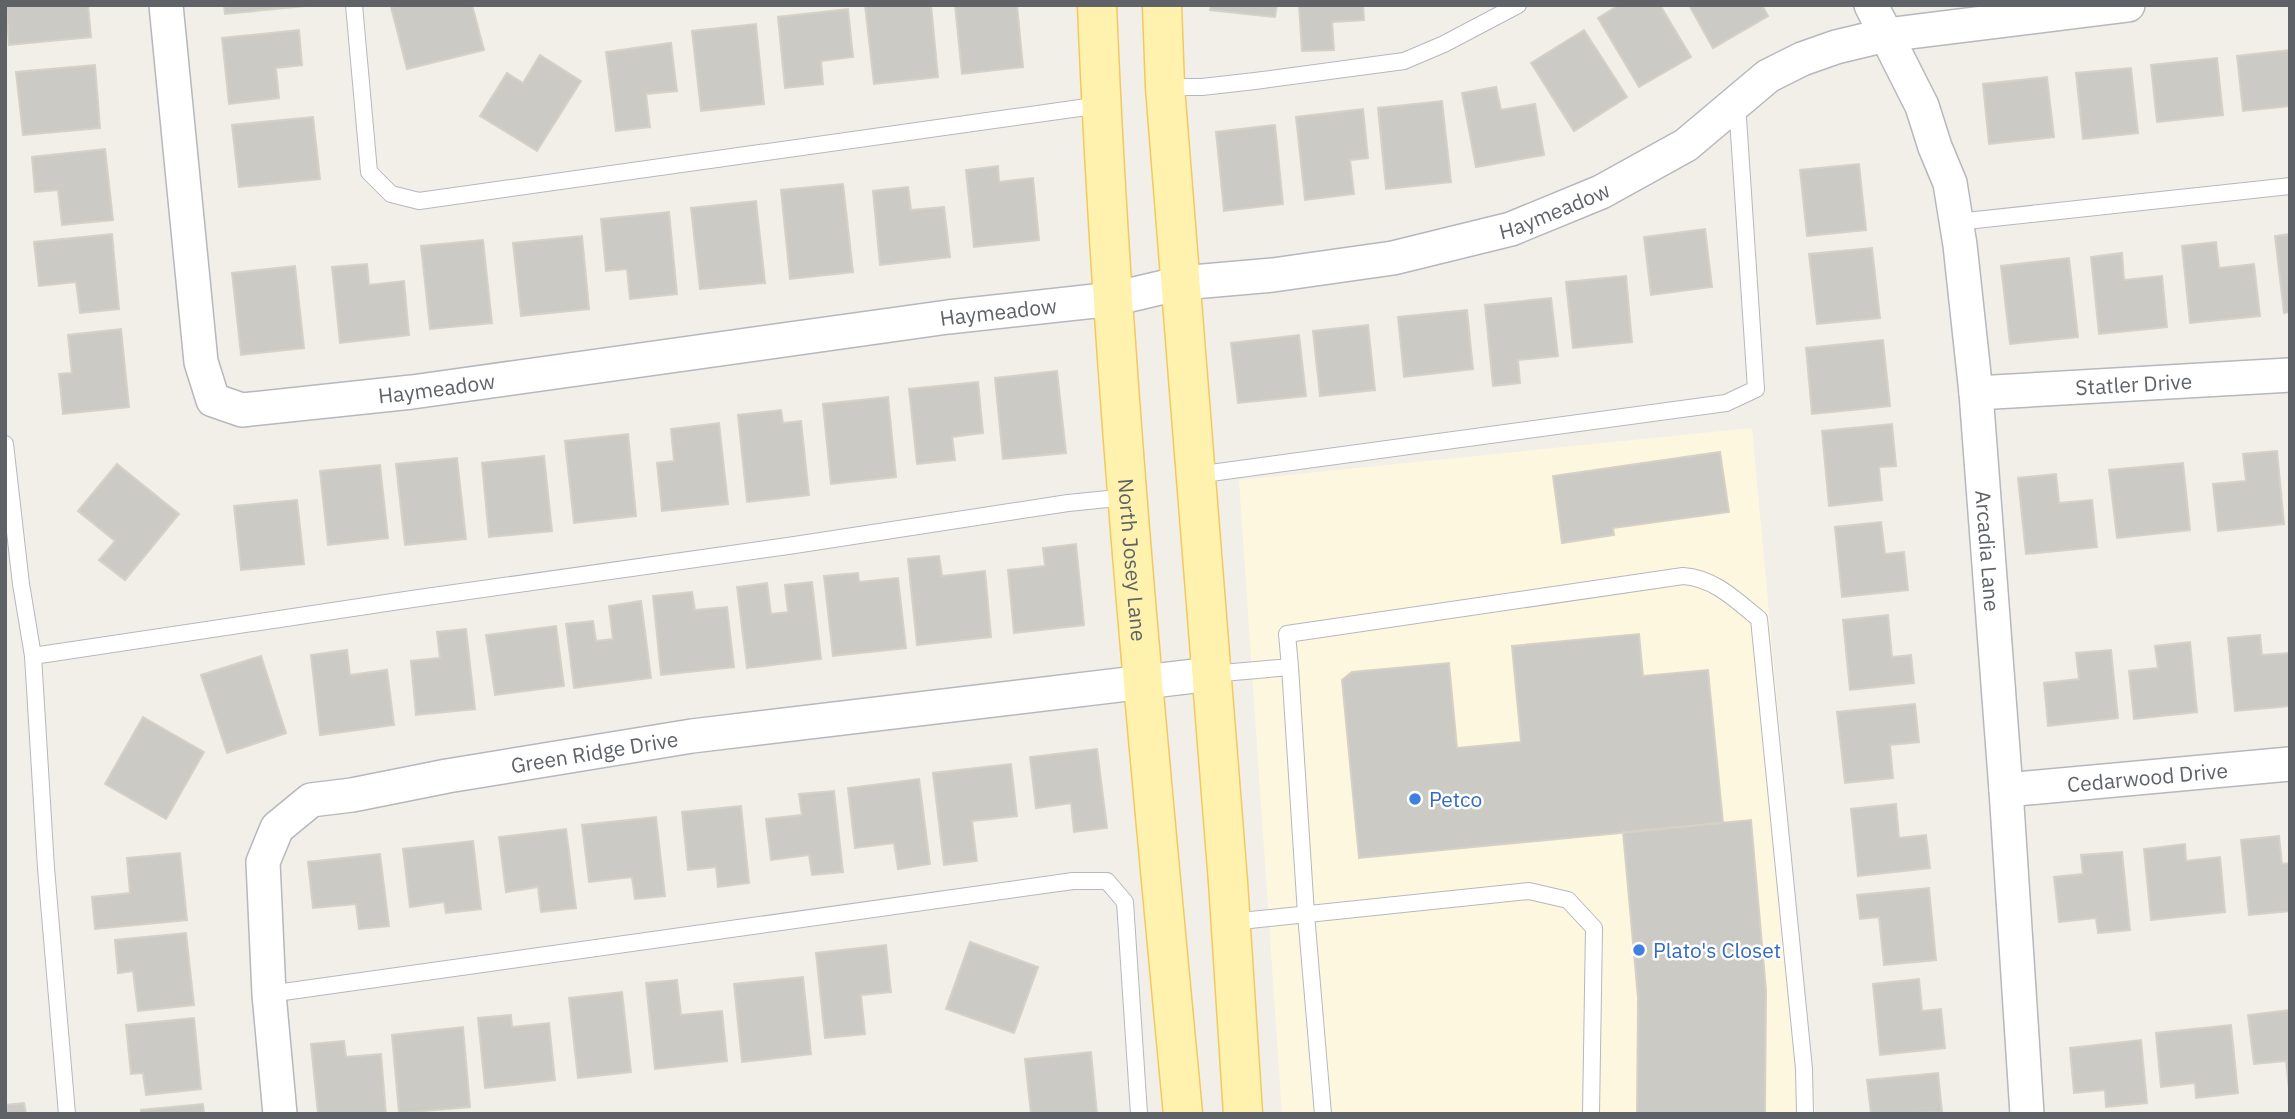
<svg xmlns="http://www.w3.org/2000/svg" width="2295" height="1119" viewBox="0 0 2295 1119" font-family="'IBM Plex Sans',sans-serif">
<rect width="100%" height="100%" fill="#f1efe8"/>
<!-- commercial -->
<path fill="#fef7e0" d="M 1752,428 L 1815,1114 L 1282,1114 L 1239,480 Z"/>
<!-- building -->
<path fill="#cccac5" stroke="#d6d1c6" stroke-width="2" d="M 6,5 L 88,5 L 91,37 L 9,45 Z
M 224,5 L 305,5 L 305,6 L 225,14 Z
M 399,5 L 472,5 L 484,50 L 407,69 L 391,7 Z
M 865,5 L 931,5 L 938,77 L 874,84 Z
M 955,5 L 1017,5 L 1023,67 L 962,74 Z
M 1211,5 L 1277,5 L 1275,17 L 1210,10 Z
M 1299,5 L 1363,5 L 1364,20 L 1332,22 L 1334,50 L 1302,51 Z
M 1619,5 L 1660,5 L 1691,57 L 1639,87 L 1598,18 Z
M 1689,5 L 1762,5 L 1768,16 L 1713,48 Z
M 848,9 L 853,57 L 821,61 L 823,84 L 785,88 L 778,17 Z
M 756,24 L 764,104 L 701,111 L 692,31 Z
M 299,30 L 302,65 L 276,68 L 279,98 L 229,104 L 222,38 Z
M 1584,30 L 1627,97 L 1574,131 L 1531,63 Z
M 671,43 L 677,91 L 646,94 L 650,127 L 616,131 L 606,52 Z
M 2290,50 L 2290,106 L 2243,111 L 2237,56 Z
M 540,55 L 581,81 L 537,151 L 480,116 L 507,73 L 523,83 Z
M 2217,58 L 2223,115 L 2157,122 L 2151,65 Z
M 95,65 L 100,128 L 23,135 L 16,72 Z
M 2131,68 L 2138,133 L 2083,139 L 2076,73 Z
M 2047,77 L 2054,137 L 1989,144 L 1983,84 Z
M 1496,87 L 1501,110 L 1535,104 L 1544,155 L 1476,167 L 1462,93 Z
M 1442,101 L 1451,182 L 1386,189 L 1378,108 Z
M 1363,109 L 1368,158 L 1350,160 L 1354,194 L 1305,200 L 1296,117 Z
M 313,117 L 320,179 L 239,187 L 232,125 Z
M 1275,125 L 1283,204 L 1224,211 L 1216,132 Z
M 105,149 L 113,220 L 62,225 L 58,190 L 35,192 L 32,157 Z
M 1859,164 L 1866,230 L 1807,236 L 1800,170 Z
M 998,166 L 999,182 L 1033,178 L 1039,240 L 974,247 L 966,170 Z
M 843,184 L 853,272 L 790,279 L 781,190 Z
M 908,187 L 911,210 L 944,207 L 950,257 L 880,265 L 873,191 Z
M 756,201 L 765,283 L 700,289 L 691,208 Z
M 669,212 L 677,294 L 630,299 L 627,269 L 606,271 L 601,219 Z
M 1705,229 L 1712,287 L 1651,295 L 1644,237 Z
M 112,234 L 119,309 L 80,313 L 76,282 L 39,286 L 34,242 Z
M 2290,234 L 2290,312 L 2284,313 L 2275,236 Z
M 582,236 L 589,309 L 521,316 L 513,243 Z
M 483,240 L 492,323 L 430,329 L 421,246 Z
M 2216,242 L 2219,268 L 2254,264 L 2260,316 L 2190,323 L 2182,246 Z
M 1872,248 L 1880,318 L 1817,324 L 1809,254 Z
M 2122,253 L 2124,280 L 2162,276 L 2167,327 L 2099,334 L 2091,257 Z
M 2069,258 L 2078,337 L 2010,344 L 2001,266 Z
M 367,264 L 369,285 L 404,281 L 409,335 L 340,343 L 332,267 Z
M 295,266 L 304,348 L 241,355 L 232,273 Z
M 1626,276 L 1632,342 L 1573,348 L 1566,282 Z
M 1551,298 L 1558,356 L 1518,360 L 1520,383 L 1493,386 L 1485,305 Z
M 1467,310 L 1473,369 L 1404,377 L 1398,317 Z
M 1368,325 L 1375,390 L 1320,396 L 1313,331 Z
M 121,329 L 129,407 L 63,414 L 59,374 L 72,373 L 68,335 Z
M 1299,335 L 1306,396 L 1238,403 L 1231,343 Z
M 1883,340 L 1890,406 L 1812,414 L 1806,348 Z
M 1057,371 L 1066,453 L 1003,459 L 995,378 Z
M 978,382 L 983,433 L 952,437 L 955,460 L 917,464 L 909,389 Z
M 888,397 L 896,477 L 831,484 L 823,404 Z
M 781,410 L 783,423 L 801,421 L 809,495 L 747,502 L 738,415 Z
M 719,423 L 728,504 L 662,511 L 657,463 L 674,461 L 671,429 Z
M 1892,424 L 1896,466 L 1879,467 L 1882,500 L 1829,506 L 1822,431 Z
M 628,434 L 636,516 L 574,523 L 565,441 Z
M 2277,451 L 2284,524 L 2218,531 L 2213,484 L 2246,481 L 2243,454 Z
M 1720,452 L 1729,512 L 1613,528 L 1614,535 L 1562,543 L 1553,476 Z
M 544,456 L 552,531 L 489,537 L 482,463 Z
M 457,458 L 466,539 L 405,545 L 396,464 Z
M 2183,463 L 2190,530 L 2117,538 L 2109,470 Z
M 117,464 L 179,514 L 125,580 L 99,560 L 115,541 L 78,511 Z
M 380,465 L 388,538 L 328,545 L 320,471 Z
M 2056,474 L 2059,503 L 2092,500 L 2097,547 L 2026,554 L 2018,478 Z
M 297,500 L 304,564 L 241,570 L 234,506 Z
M 1881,522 L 1885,554 L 1904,552 L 1908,590 L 1842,597 L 1835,527 Z
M 1076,544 L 1084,625 L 1014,633 L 1008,570 L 1045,566 L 1043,548 Z
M 939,556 L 942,576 L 985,571 L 991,637 L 917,645 L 908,559 Z
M 858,573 L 859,582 L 898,578 L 906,648 L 833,656 L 824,576 Z
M 812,582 L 821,659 L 747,668 L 737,587 L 767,583 L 771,614 L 788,612 L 785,585 Z
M 692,592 L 695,610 L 727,607 L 734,667 L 661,675 L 653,596 Z
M 641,601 L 651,678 L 574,688 L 566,624 L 593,621 L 596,641 L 613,639 L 609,606 Z
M 1888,615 L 1892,657 L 1911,655 L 1914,683 L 1850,690 L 1843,620 Z
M 556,626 L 564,686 L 495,695 L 486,635 Z
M 466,629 L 475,709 L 416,715 L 411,661 L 440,658 L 437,632 Z
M 1639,634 L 1643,676 L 1708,670 L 1723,823 L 1359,858 L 1342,680 L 1352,672 L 1449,663 L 1457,748 L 1521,742 L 1512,646 Z
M 2260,635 L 2262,655 L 2290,653 L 2290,706 L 2235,711 L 2228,638 Z
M 2190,642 L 2197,712 L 2134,719 L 2129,671 L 2158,668 L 2155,646 Z
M 347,650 L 350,675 L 387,670 L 394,725 L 320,735 L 311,655 Z
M 2111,650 L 2118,718 L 2048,726 L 2044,683 L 2079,679 L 2076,653 Z
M 261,656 L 286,733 L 227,753 L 201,675 Z
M 1915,704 L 1919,742 L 1890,745 L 1893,778 L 1845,783 L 1837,712 Z
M 143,717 L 204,752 L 166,819 L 105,784 Z
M 1097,749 L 1107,828 L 1074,832 L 1071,803 L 1036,808 L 1030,757 Z
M 1011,764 L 1017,816 L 972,821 L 977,861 L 944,865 L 933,773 Z
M 919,779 L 930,864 L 898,869 L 894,843 L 855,848 L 848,788 Z
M 834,791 L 843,872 L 812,875 L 809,855 L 771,860 L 766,819 L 802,815 L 799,794 Z
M 1896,804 L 1899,838 L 1926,835 L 1930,868 L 1858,876 L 1851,809 Z
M 741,806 L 749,883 L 718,887 L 716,867 L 688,870 L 682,812 Z
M 656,817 L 665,896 L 635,899 L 632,877 L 589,882 L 582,825 Z
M 1751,820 L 1766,990 L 1765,1114 L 1637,1114 L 1638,998 L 1623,832 Z
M 566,829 L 576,908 L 541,912 L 538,887 L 506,892 L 499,837 Z
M 2279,836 L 2282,864 L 2290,863 L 2290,911 L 2249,915 L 2241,840 Z
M 473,841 L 481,909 L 446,913 L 444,902 L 410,907 L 403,849 Z
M 2185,844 L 2186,861 L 2220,857 L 2225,912 L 2151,920 L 2144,849 Z
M 2122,852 L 2130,930 L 2098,933 L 2096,918 L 2059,922 L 2054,877 L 2083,874 L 2081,855 Z
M 180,853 L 187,920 L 95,929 L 92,897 L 130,893 L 127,858 Z
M 380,854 L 389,926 L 359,929 L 356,904 L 313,908 L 308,862 Z
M 1929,888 L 1936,960 L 1884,965 L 1879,917 L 1860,919 L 1857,895 Z
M 186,933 L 194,1005 L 138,1011 L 133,971 L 118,973 L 115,940 Z
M 970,942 L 1038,967 L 1014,1033 L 946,1009 Z
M 886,945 L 891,992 L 861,995 L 865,1034 L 825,1038 L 816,953 Z
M 803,977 L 811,1054 L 742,1062 L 734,984 Z
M 1919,979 L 1922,1011 L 1941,1009 L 1945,1048 L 1880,1055 L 1873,984 Z
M 677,980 L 681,1015 L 722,1011 L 727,1061 L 655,1069 L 646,983 Z
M 622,992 L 631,1072 L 578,1078 L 569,998 Z
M 2290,1010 L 2290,1088 L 2289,1088 L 2286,1061 L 2254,1064 L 2248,1015 Z
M 511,1015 L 512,1027 L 549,1023 L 555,1080 L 485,1088 L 478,1018 Z
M 194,1018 L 201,1089 L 146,1095 L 143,1073 L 131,1074 L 126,1025 Z
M 2231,1025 L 2238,1093 L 2196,1098 L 2195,1083 L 2161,1087 L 2156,1033 Z
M 463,1027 L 470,1107 L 399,1113 L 392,1035 Z
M 2141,1040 L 2147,1103 L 2106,1107 L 2105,1090 L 2074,1093 L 2070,1048 Z
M 344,1041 L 346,1057 L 381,1054 L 386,1114 L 318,1114 L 311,1044 Z
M 1091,1052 L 1097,1114 L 1031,1114 L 1025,1059 Z
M 1938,1073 L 1942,1112 L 1871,1114 L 1867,1080 Z
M 24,1103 L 26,1114 L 5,1114 L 5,1105 Z
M 203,1104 L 204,1114 L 141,1114 L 141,1110 Z"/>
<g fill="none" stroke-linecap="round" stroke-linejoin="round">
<defs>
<path id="lane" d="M 354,5 L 369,172 L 391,194 L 419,201 L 1101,105
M 1165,87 L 1202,87 L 1255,81 L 1404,61 L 1444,44 L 1518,5
M 1957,222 L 2290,186
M 5,444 L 21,584 L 33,656
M 1196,475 L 1726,403 L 1756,389 L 1737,103
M 1290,667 L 1287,634 L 1683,576 C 1714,578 1736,600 1759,619 L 1804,1069 L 1805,1114
M 1211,674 L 1290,667 L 1306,914 L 1323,1114
M 1231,922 L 1529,891 L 1568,900 L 1594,928 L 1591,1114
M 269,994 L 1073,881 L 1107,881 L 1125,902 L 1139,1114
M 67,1114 L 46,868 L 33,656 L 419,598 L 788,546 L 1068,503 L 1128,497"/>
<g id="street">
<path id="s1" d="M 166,5 L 201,362 L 213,400 L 242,410 L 412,392 L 948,317 L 1113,299 L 1181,283 L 1273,275 L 1393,258 L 1511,229 L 1601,192 L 1686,145 L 1768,76 L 1802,59 L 1836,47 L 1886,35 L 2128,5"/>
<path id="s2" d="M 1871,5 L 1922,106 L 1935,147 L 1950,183 L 1960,245 L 1976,393 L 2006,790 L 2027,1114"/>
<path id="s3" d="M 1976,393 L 2290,375"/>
<path id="s4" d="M 2006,790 L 2290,764"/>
<path id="s5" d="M 280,1114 L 269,994 L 263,862 L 277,828 L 311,800 L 352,795 L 447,776 L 692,736 L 1211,674"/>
</g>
<g id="primary">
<path id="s6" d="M 1097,5 C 1112,376 1148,745 1183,1114"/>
<path d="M 1162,5 L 1165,87 L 1228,882 L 1243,1114"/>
</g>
</defs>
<!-- lane casing -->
<use href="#lane" stroke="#b5b8bc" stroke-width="18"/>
<!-- street casing -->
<use href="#street" stroke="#b5b8bc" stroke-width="36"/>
<!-- primary casing -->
<use href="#primary" stroke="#f2c960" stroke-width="41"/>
<!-- lane -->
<use href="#lane" stroke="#fff" stroke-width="16"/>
<!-- street -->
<use href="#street" stroke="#fff" stroke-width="33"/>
<!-- primary -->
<use href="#primary" stroke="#fff2af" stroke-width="38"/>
</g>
<!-- markers -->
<g fill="#3f7fe0" stroke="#fff" stroke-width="2.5">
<circle cx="1415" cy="799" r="7"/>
<circle cx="1639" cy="950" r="7"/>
</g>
<g text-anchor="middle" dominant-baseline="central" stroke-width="5" stroke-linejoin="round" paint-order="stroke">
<!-- street labels -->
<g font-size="21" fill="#5f6368" stroke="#fff">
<text stroke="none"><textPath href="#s1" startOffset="1759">Haymeadow</textPath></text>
<text stroke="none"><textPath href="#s1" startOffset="1192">Haymeadow</textPath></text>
<text stroke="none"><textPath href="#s3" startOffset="158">Statler Drive</textPath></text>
<text stroke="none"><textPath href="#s1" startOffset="625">Haymeadow</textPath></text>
<text stroke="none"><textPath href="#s2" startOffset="565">Arcadia Lane</textPath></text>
<text stroke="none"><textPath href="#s6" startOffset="556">North Josey Lane</textPath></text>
<text stroke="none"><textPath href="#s5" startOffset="621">Green Ridge Drive</textPath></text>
<text stroke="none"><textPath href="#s4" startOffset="142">Cedarwood Drive</textPath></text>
</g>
<!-- shop labels -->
<g font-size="21" fill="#366cbe" stroke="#fff" text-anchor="start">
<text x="1429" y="799">Petco</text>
<text x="1653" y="950">Plato's Closet</text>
</g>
</g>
<!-- border -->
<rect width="2295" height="1119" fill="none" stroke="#5f6368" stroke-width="14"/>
</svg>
